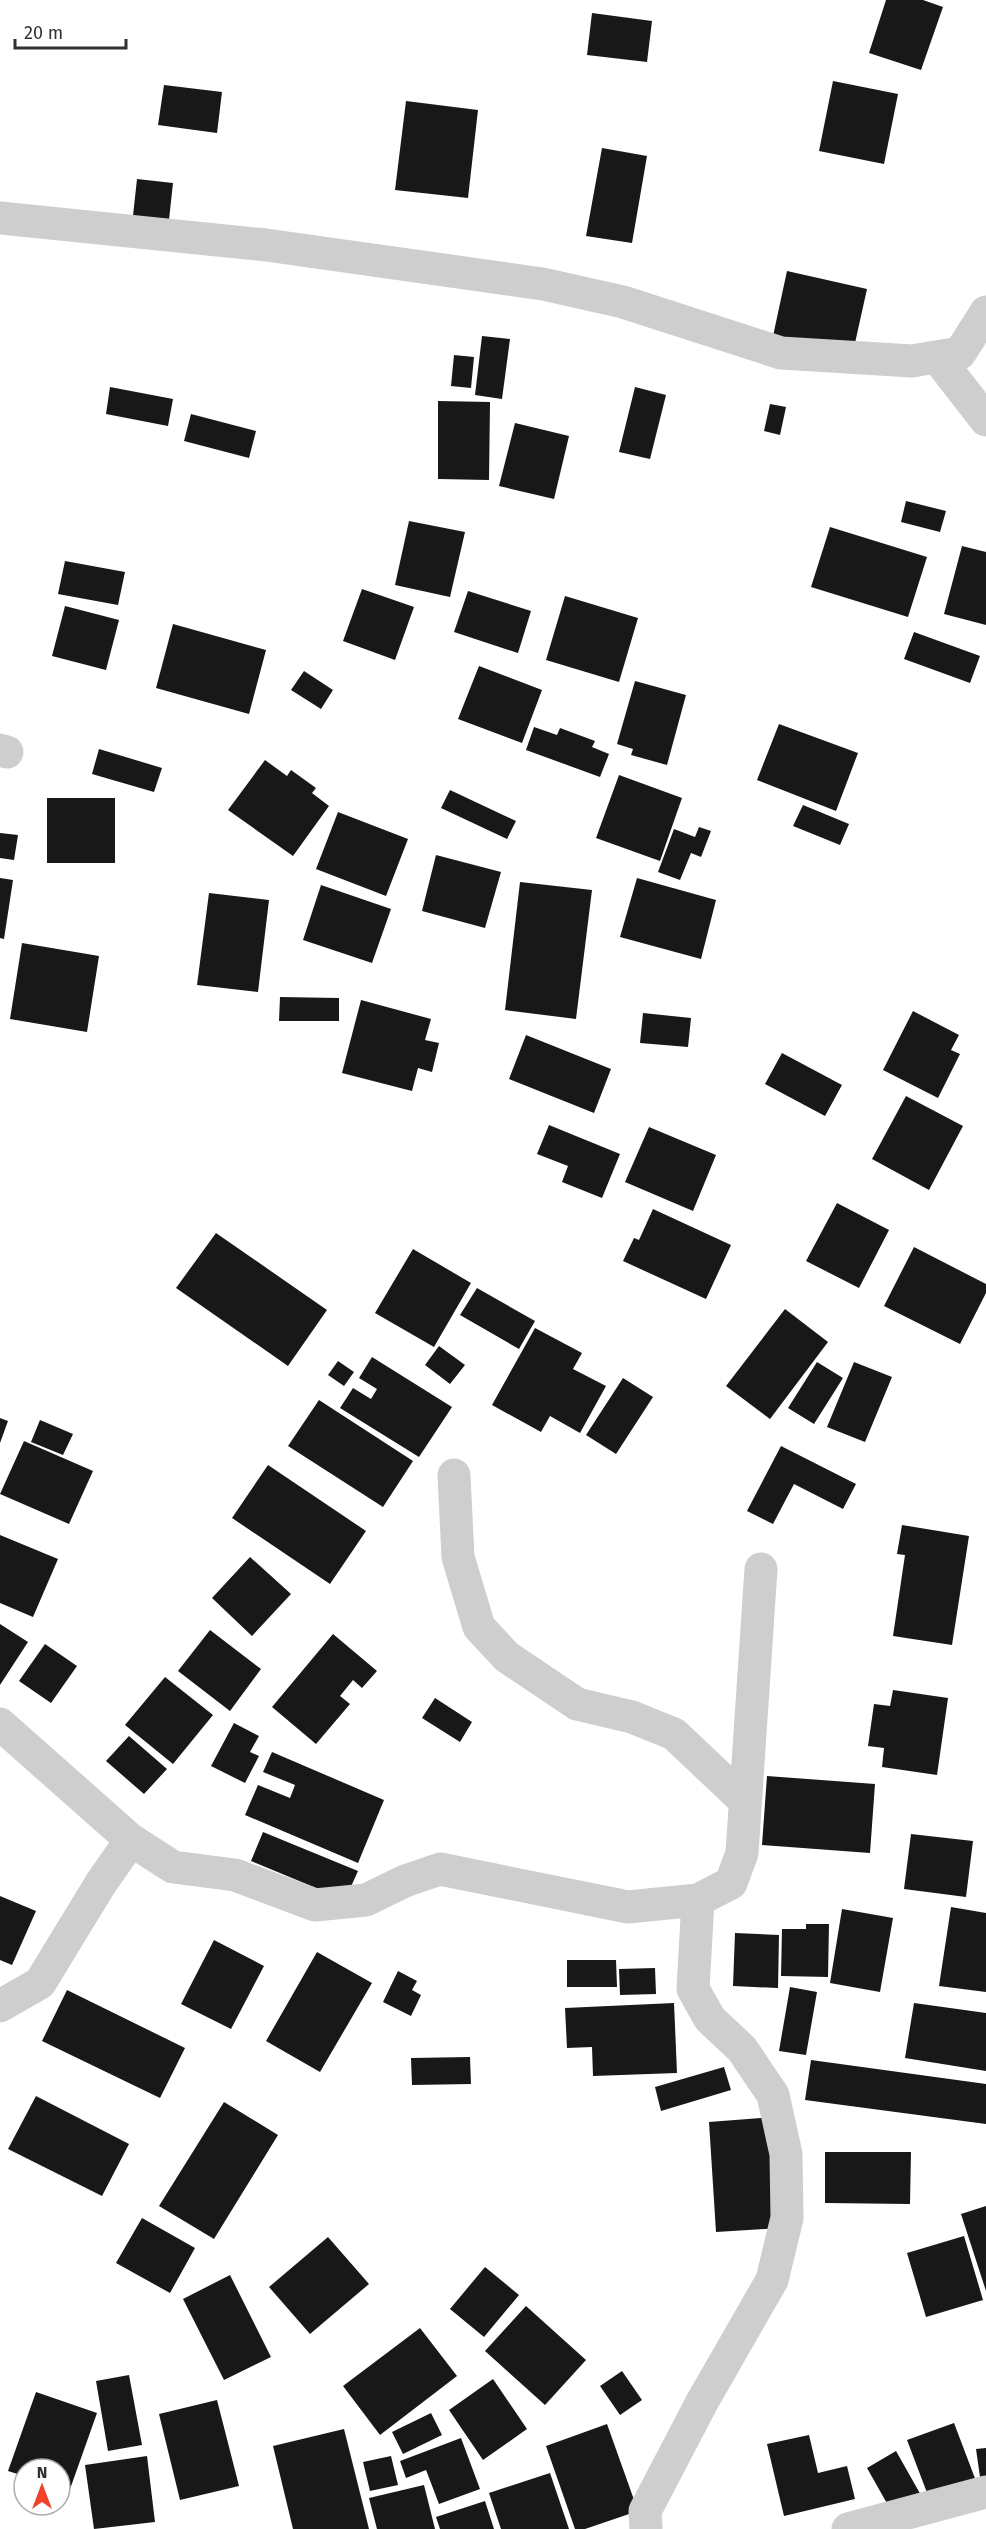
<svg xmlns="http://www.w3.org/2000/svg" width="986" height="2529" viewBox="0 0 986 2529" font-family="'Fira Sans',sans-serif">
<rect width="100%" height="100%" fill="#fff"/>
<!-- building -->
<path fill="#181818" d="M 886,0 L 923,0 L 943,7 L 921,70 L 869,53 Z
M 592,13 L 652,21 L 647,62 L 587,55 Z
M 833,81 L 898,94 L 884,164 L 819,151 Z
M 164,85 L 222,92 L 217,133 L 158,125 Z
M 406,101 L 478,110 L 468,198 L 395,190 Z
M 602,148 L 647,156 L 632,243 L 586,236 Z
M 137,179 L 173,183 L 168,229 L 132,225 Z
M 787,271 L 867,289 L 853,352 L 773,336 Z
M 482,336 L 510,339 L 502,399 L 475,395 Z
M 454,355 L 474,357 L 471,388 L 451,386 Z
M 110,387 L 173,399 L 168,426 L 106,414 Z
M 635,387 L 666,395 L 650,459 L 619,452 Z
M 438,401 L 490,402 L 489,480 L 438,479 Z
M 770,404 L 786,407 L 780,435 L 764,431 Z
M 191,414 L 256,431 L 249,458 L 184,441 Z
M 515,423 L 569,436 L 554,499 L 499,486 Z
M 906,501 L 946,511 L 940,532 L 901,522 Z
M 409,521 L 465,532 L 450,597 L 395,585 Z
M 830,527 L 927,557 L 908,617 L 811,587 Z
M 962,546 L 986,552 L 986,625 L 944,614 Z
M 65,561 L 125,572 L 118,605 L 58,594 Z
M 362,589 L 414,607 L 395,660 L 343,641 Z
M 468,591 L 531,611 L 518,653 L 454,632 Z
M 565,596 L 638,618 L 619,682 L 546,660 Z
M 65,606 L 119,620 L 106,670 L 52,656 Z
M 173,624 L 266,650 L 249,714 L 156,688 Z
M 914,632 L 980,656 L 970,683 L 904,659 Z
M 479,666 L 542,690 L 522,743 L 458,719 Z
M 304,671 L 333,690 L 321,709 L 291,690 Z
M 635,681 L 686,695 L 667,765 L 631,755 L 633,749 L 617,744 Z
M 779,724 L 858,753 L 836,811 L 757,780 Z
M 534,727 L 557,735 L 560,728 L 595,741 L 592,747 L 609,754 L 600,777 L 526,750 Z
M 99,749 L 162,768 L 154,792 L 92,774 Z
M 265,760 L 287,776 L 291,770 L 316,788 L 312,793 L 329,806 L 293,856 L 228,810 Z
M 619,775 L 682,798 L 660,861 L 596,838 Z
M 450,790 L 516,821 L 507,839 L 441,808 Z
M 47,798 L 115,798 L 115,863 L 47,863 Z
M 803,805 L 849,824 L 840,845 L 793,826 Z
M 338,812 L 408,839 L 386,896 L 316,869 Z
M 699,827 L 711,831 L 701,857 L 691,853 L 680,880 L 658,872 L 674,829 L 695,837 Z
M 0,833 L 18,835 L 14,860 L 0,858 Z
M 436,855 L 501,872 L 485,928 L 422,911 Z
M 0,878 L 13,880 L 4,939 L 0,938 Z
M 637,878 L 716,900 L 701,959 L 620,937 Z
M 520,882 L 592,890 L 576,1019 L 505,1010 Z
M 321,885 L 391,909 L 372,963 L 303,940 Z
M 209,893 L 269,900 L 258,992 L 197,985 Z
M 22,943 L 99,956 L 87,1032 L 10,1019 Z
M 280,997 L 339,998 L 339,1021 L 279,1021 Z
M 361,1000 L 431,1019 L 425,1040 L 439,1043 L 432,1072 L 418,1068 L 412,1091 L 342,1073 Z
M 913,1011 L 959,1035 L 951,1050 L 960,1054 L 938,1098 L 883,1070 Z
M 643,1013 L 691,1018 L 688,1047 L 640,1043 Z
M 526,1035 L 611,1069 L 594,1113 L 509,1079 Z
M 782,1053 L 842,1085 L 825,1116 L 765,1084 Z
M 906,1096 L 963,1126 L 929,1190 L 872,1159 Z
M 549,1125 L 620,1154 L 602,1198 L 562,1182 L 568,1166 L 537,1154 Z
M 649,1127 L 716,1155 L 693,1211 L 625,1182 Z
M 837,1203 L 889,1230 L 859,1288 L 806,1261 Z
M 653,1209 L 731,1245 L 706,1299 L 623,1261 L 634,1238 L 639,1240 Z
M 216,1233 L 327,1310 L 288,1366 L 176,1288 Z
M 914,1247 L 986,1284 L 986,1293 L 960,1344 L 884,1306 Z
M 413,1249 L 471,1283 L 434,1347 L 375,1313 Z
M 477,1288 L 535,1321 L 519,1349 L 460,1315 Z
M 785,1309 L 828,1342 L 770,1419 L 726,1386 Z
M 535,1328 L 582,1353 L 573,1369 L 606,1386 L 580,1433 L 550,1416 L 541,1432 L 492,1405 Z
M 439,1346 L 465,1365 L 450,1384 L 425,1365 Z
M 372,1357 L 452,1407 L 419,1457 L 340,1408 L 353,1388 L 371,1399 L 377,1389 L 359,1378 Z
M 338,1361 L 354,1372 L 344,1386 L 328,1375 Z
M 817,1362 L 843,1378 L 814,1424 L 788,1408 Z
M 854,1362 L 892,1377 L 865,1442 L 827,1427 Z
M 623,1378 L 653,1397 L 616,1454 L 586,1435 Z
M 319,1400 L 413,1461 L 383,1507 L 288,1446 Z
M 0,1418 L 8,1421 L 0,1443 Z
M 40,1420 L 73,1434 L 63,1455 L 31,1442 Z
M 24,1441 L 93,1471 L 69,1524 L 0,1494 Z
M 781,1446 L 856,1484 L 843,1509 L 794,1484 L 773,1524 L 747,1511 Z
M 268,1465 L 366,1531 L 330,1584 L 232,1518 Z
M 902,1525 L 969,1536 L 952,1645 L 893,1636 L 905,1555 L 897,1554 Z
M 0,1535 L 58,1559 L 33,1617 L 0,1603 Z
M 250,1557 L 291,1594 L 252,1636 L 212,1598 Z
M 0,1624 L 28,1642 L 0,1685 Z
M 210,1630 L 261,1669 L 230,1711 L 178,1671 Z
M 333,1634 L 377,1671 L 362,1688 L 353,1680 L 340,1696 L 350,1704 L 316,1744 L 272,1707 Z
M 45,1644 L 77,1666 L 51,1703 L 19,1681 Z
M 165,1677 L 213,1715 L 173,1764 L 125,1725 Z
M 893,1690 L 948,1698 L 937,1775 L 882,1767 L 884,1748 L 868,1746 L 874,1704 L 890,1706 Z
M 435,1698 L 472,1722 L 460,1742 L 422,1718 Z
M 234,1723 L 259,1736 L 250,1752 L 259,1756 L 245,1783 L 211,1766 Z
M 129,1736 L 167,1769 L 144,1794 L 106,1761 Z
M 272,1752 L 384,1800 L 358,1863 L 245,1815 L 258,1785 L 290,1798 L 295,1785 L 263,1772 Z
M 767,1776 L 875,1784 L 870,1853 L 762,1845 Z
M 263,1832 L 358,1871 L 345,1900 L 251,1861 Z
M 911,1834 L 973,1841 L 966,1897 L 904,1889 Z
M 0,1896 L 36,1911 L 12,1965 L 0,1960 Z
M 951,1907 L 986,1913 L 986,1992 L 939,1986 Z
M 842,1909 L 893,1918 L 880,1992 L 830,1983 Z
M 806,1924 L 829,1924 L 828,1977 L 781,1976 L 782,1929 L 806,1929 Z
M 735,1933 L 779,1935 L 778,1988 L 733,1986 Z
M 214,1940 L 264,1966 L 231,2029 L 181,2004 Z
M 317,1952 L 372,1983 L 320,2072 L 266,2041 Z
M 567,1960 L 616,1960 L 617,1987 L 567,1987 Z
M 655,1968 L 656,1994 L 620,1995 L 619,1969 Z
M 398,1971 L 417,1981 L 412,1990 L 421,1995 L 411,2016 L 383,2002 Z
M 790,1987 L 817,1992 L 806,2055 L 779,2051 Z
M 67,1990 L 185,2048 L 160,2098 L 42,2041 Z
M 674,2003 L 677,2073 L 593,2076 L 592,2047 L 567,2048 L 565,2008 Z
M 914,2003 L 986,2013 L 986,2071 L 905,2058 Z
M 470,2057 L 471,2084 L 412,2085 L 411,2058 Z
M 811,2060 L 986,2084 L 986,2124 L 805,2100 Z
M 724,2067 L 731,2090 L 661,2111 L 655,2087 Z
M 36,2096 L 129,2144 L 102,2196 L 8,2149 Z
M 224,2102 L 278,2135 L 214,2239 L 159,2206 Z
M 775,2117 L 781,2228 L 716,2232 L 709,2122 Z
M 825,2152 L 911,2152 L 910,2204 L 825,2203 Z
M 986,2206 L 986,2291 L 961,2214 Z
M 142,2218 L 195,2248 L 170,2293 L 116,2263 Z
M 964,2236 L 983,2300 L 926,2317 L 907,2253 Z
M 328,2237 L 369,2284 L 310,2334 L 269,2287 Z
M 485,2267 L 519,2295 L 484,2337 L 450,2309 Z
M 230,2275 L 271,2357 L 224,2380 L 183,2299 Z
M 526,2306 L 586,2360 L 545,2405 L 485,2351 Z
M 420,2328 L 457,2376 L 380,2435 L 343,2386 Z
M 622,2371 L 642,2400 L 620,2415 L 600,2386 Z
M 129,2375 L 142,2445 L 108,2451 L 96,2381 Z
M 493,2379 L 527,2429 L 483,2460 L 449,2410 Z
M 36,2392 L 97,2413 L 69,2492 L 60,2488 L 60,2469 L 24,2469 L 24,2476 L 8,2471 Z
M 217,2400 L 239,2486 L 180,2500 L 159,2414 Z
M 431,2413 L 442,2435 L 403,2454 L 392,2432 Z
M 954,2423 L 976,2481 L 929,2498 L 907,2440 Z
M 607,2424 L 638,2511 L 585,2529 L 575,2529 L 546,2446 Z
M 344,2429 L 369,2529 L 293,2529 L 273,2446 Z
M 809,2435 L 818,2473 L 847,2466 L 855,2499 L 784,2516 L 767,2444 Z
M 461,2438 L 480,2489 L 439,2504 L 426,2470 L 406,2478 L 400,2461 Z
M 986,2448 L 986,2484 L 981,2484 L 976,2449 Z
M 896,2451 L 922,2497 L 893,2514 L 867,2468 Z
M 147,2456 L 155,2522 L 94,2529 L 85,2465 Z
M 391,2456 L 398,2485 L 370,2491 L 363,2462 Z
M 550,2473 L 569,2529 L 501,2529 L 489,2493 Z
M 424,2485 L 435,2529 L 377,2529 L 369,2498 Z
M 485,2501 L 494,2529 L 440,2529 L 436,2517 Z"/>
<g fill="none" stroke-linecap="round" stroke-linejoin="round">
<!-- street -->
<path stroke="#cecece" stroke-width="33" d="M 0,218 L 266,245 L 543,284 L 623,302 L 781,353 L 912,361 L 960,353 L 986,312
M 937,357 L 986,420
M 0,750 L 7,752
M 454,1475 L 458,1557 L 479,1627 L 507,1657 L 577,1704 L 632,1717 L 674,1734 L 745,1801
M 0,1724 L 131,1840
M 0,2006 L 40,1983 L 101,1883 L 131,1840 L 173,1867 L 235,1875 L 315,1905 L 366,1900 L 405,1881 L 440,1869 L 628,1907 L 698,1900 L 731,1883 L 742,1853 L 761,1569
M 646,2529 L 645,2511 L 702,2402 L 772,2280 L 787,2218 L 786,2154 L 773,2095 L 742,2049 L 710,2019 L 693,1989 L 698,1900
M 848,2529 L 986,2492"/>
</g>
<!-- north arrow -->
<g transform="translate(42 2487)"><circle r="28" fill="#ffffff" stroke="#adadad" stroke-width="1.5"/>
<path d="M0-4.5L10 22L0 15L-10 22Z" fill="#f1412a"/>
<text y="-9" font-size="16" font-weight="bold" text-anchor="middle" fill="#313131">N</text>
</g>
<!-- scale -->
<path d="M15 39v9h111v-9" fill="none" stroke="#313131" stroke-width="3"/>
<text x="24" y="39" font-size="18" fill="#313131" stroke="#ffffff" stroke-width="4.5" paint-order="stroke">20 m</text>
</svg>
